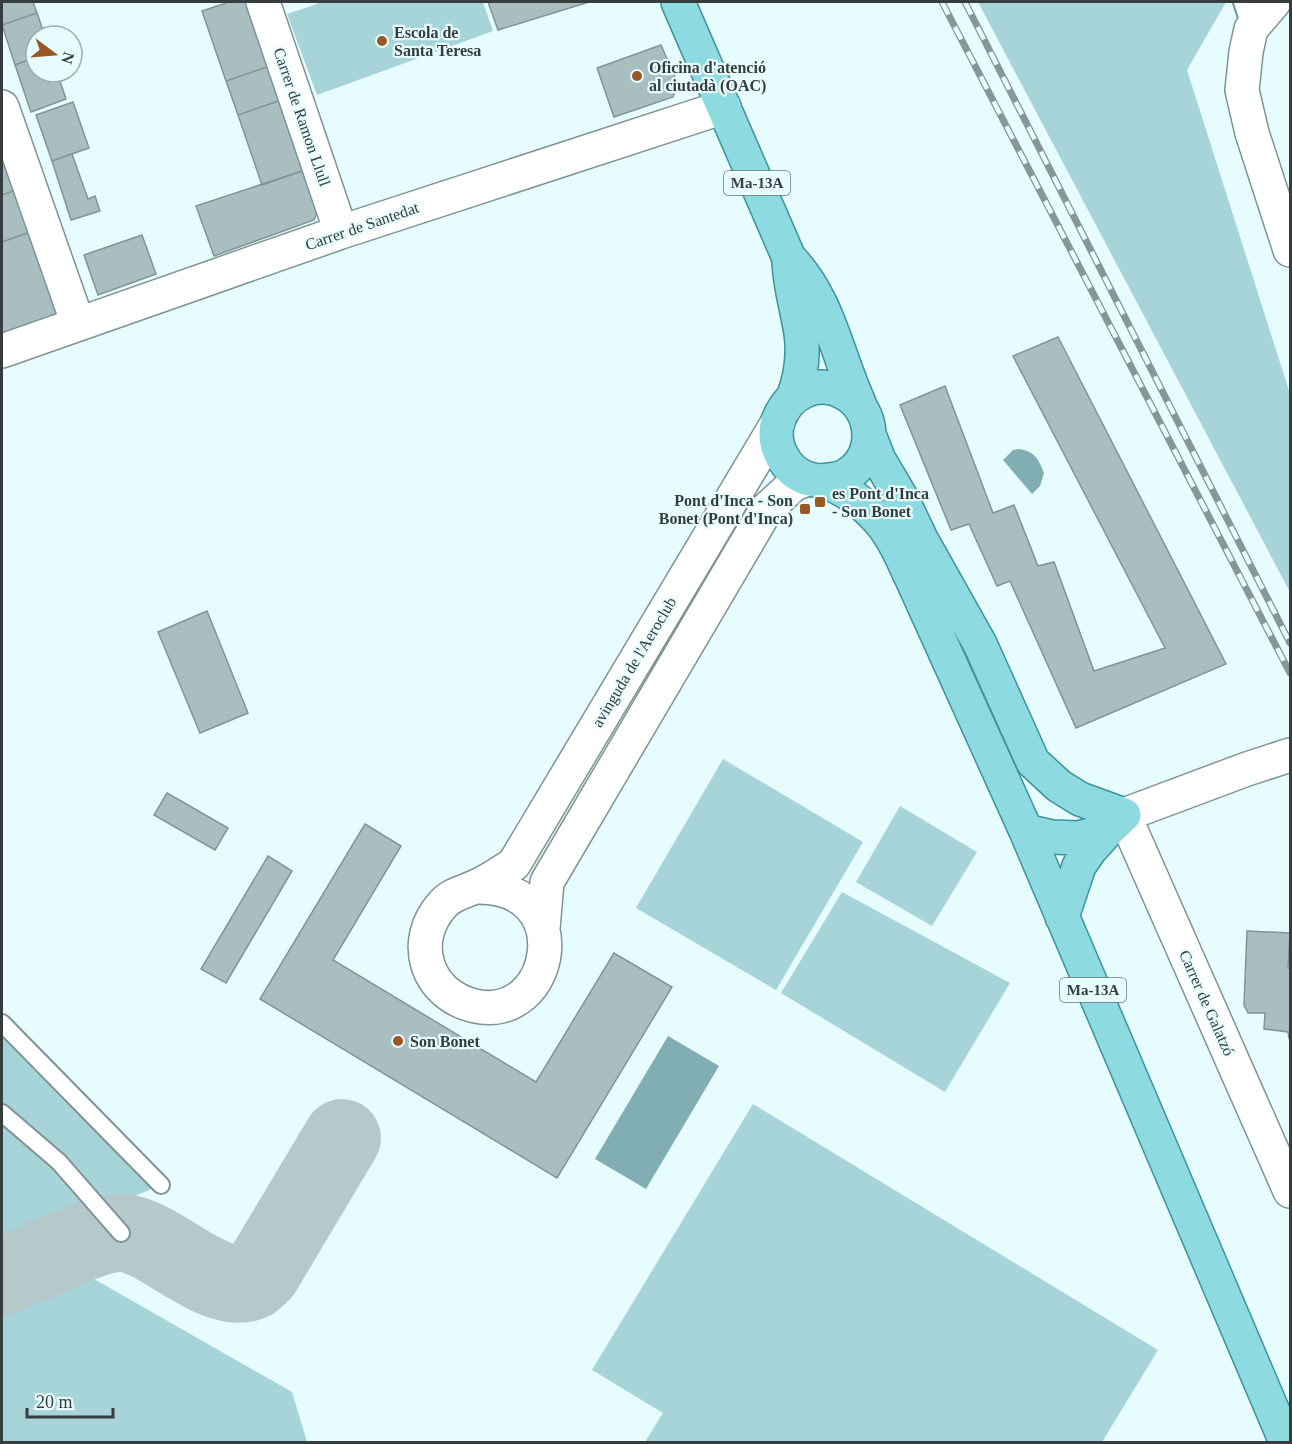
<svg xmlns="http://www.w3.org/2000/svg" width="1292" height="1444" viewBox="0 0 1292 1444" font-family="Georgia,serif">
<rect width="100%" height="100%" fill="#e6fcfe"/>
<!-- green -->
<path fill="#a6d4d9" d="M 323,2 L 483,2 L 493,31 L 317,95 L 287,14 Z
M 978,2 L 1226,2 L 1187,70 L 1290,394 L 1290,592 Z
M 723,759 L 863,842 L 776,990 L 636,908 Z
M 900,806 L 977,852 L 932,926 L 856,882 Z
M 842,892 L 1010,983 L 945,1092 L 781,993 Z
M 2,1021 L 161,1185 L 2,1252 Z
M 753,1104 L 1158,1350 L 1102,1442 L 645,1442 L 663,1413 L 592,1370 Z
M 60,1279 L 94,1279 L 292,1392 L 307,1442 L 2,1442 L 2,1303 Z"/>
<!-- water -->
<path fill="#80aeb2" d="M 1019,449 C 1034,451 1039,459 1044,473 L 1040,486 L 1032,494 L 1003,460 L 1013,450 Z
M 668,1036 L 719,1066 L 646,1189 L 595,1159 Z"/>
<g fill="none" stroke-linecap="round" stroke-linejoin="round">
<!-- taxiway -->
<path stroke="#b6c9ca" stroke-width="78" d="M 2,1277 C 28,1266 96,1232 122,1233 C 127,1233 134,1235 139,1237 C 169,1247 220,1296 252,1281 C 255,1279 259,1275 262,1272 L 342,1138"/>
</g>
<!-- building -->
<path fill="#a9bec0" stroke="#819597" stroke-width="1.5" d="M 2,2 L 33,2 L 37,13 L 2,25 Z
M 229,2 L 251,2 L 273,65 L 226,81 L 202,11 Z
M 488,2 L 589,2 L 498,30 Z
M 37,13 L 45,36 L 36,36 L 36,57 L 15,65 L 2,25 Z
M 661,45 L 678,84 L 673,97 L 614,117 L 597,68 Z
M 36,57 L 36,72 L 57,72 L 66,99 L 31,112 L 15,65 Z
M 273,65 L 284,99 L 238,115 L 226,81 Z
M 284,99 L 308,169 L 262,185 L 238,115 Z
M 73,102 L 89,148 L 52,161 L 36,115 Z
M 2,150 L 24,187 L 2,195 Z
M 72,154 L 88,199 L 95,196 L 100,211 L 71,220 L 52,161 Z
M 308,169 L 320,206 L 314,220 L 214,256 L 196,206 Z
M 24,187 L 38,229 L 2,242 L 2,195 Z
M 38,229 L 66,311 L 2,334 L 2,242 Z
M 142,235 L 156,274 L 98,295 L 84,255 Z
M 1058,337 L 1226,664 L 1076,728 L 1010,581 L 997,586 L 969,524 L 951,530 L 900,405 L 945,386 L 993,513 L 1014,505 L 1038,566 L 1054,562 L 1094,671 L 1165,648 L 1013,356 Z
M 207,611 L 248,713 L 200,733 L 158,632 Z
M 167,793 L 228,828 L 215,850 L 154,815 Z
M 365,824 L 401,846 L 333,960 L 536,1082 L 614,953 L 672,987 L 557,1178 L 260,999 Z
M 268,856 L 292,871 L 226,983 L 201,969 Z
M 1247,931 L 1290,933 L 1288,968 L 1290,968 L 1290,1037 L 1289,1038 L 1288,1032 L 1264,1029 L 1265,1013 L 1248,1013 L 1244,1005 Z"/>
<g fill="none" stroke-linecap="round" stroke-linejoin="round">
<defs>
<path id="service" d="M 1242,2 L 1251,29
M 2,1023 L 161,1185
M 2,1113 L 59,1162 L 121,1233"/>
<path id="minor" d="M 263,2 L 341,232
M 1274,2 L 1251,29 L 1246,52 L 1242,90 L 1252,133 L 1290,250
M 2,107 L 78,324
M 2,351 L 341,232 L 724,107
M 1290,755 L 1247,769 L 1124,815 L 1290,1191
M 475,887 C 581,884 554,1024 475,1006 C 426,995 409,941 443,904 C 452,894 464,892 475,887 C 489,881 502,872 514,864 L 778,422
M 543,928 L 547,882 L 766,510 L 794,484 L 808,479"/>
<path id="primary" d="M 678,2 L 789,258 C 828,297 837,355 859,403
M 789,258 C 789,284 797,307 801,333 C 804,355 801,377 793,398
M 870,437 L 879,460 L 902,499 L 921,539 L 980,644 L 1033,762 L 1059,786 L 1080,799 L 1124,815 L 1107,831 L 1078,838 L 1052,837 L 1026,831
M 820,481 C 828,480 835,480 843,477 C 878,461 877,410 844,393 C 832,386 817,385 805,391 C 792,396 783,408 778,421 C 771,444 785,472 809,479 C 818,481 827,482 835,486 C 849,492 865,506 875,516 C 892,533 902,558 912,579 L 1026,831 L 1286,1442
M 1062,917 L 1079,866 L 1090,850 L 1107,831"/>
</defs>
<!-- service casing -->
<use href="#service" stroke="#7f9395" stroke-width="20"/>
<!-- minor casing -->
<use href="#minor" stroke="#7f9395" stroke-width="36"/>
<!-- primary casing -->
<use href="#primary" stroke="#3d939b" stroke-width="36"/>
<!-- service -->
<use href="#service" stroke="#fff" stroke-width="16"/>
<!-- minor -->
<use href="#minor" stroke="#fff" stroke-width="33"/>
<!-- primary -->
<use href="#primary" stroke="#8ddae1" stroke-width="33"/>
<defs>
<path id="rail" d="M 942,2 L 1290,673
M 965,2 L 1290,643"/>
</defs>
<!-- rail casing -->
<use href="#rail" stroke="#879697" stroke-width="7"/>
<!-- rail -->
<use href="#rail" stroke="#e6fcfe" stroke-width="4.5" stroke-dasharray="14" stroke-linecap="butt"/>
</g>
<!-- markers -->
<g fill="#9a5726" stroke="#e6fcfe" stroke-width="2">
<circle cx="382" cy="41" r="6"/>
<circle cx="637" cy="76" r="6"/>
<rect x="814" y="496" width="12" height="12" rx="3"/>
<rect x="799" y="503" width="12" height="12" rx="3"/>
<circle cx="398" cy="1041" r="6"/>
</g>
<g text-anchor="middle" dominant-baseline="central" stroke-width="4.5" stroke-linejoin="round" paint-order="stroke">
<!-- shield labels -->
<g fill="#e6fcfe" stroke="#6a7678" stroke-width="1.5">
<rect x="724" y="171" width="66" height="24" rx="4.5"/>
<rect x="1060" y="978" width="66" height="24" rx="4.5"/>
</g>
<g font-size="15" font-weight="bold" fill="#353d3e">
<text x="757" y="183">Ma-13A</text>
<text x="1093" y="990">Ma-13A</text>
</g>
<!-- poi labels -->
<g font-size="16" font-weight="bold" fill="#353d3e" stroke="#e6fcfe" text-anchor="start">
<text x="394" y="32">Escola de<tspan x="394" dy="18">Santa Teresa</tspan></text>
<text x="649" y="67">Oficina d'atenció<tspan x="649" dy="18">al ciutadà (OAC)</tspan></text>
<text x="832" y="493">es Pont d'Inca<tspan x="832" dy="18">- Son Bonet</tspan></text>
<text x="793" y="500" text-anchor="end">Pont d'Inca - Son<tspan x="793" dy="18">Bonet (Pont d'Inca)</tspan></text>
<text x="410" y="1041">Son Bonet</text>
</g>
<!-- street labels -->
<g font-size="16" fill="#353d3e" stroke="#e6fcfe">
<text transform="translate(302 117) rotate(71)">Carrer de Ramon Llull</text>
<text transform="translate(362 226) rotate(-19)">Carrer de Santedat</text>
<text transform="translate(634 662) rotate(-59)">avinguda de l'Aeroclub</text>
<text transform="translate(1207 1003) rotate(66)">Carrer de Galatzó</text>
</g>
</g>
<!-- border -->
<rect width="1292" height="1444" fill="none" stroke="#353d3e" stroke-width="6"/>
<!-- north arrow -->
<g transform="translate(54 54) rotate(106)"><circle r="28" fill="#e6fcfe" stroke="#9fb0b1" stroke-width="1.5"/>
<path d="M0-4.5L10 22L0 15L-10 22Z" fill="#9a5726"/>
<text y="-9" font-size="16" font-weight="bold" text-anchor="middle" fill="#353d3e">N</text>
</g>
<!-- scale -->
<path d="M27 1408v9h86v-9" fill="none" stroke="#353d3e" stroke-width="3"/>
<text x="36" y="1408" font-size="18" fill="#353d3e" stroke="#e6fcfe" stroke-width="4.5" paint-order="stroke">20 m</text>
</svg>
